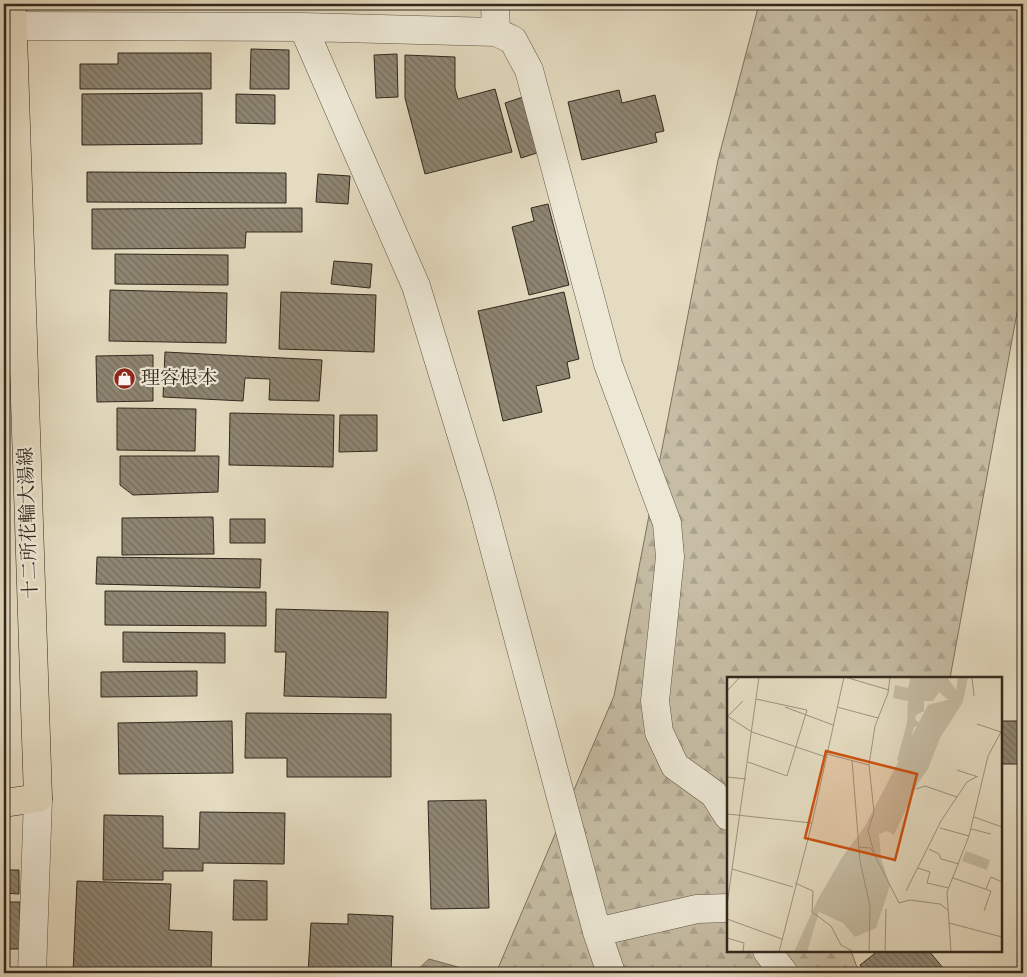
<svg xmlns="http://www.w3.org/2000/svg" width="1027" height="977" viewBox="0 0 1027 977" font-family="Vollkorn,'Noto Serif JP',serif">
<defs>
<pattern id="forest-firs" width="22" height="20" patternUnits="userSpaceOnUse" patternTransform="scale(1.25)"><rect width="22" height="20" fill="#c6bda4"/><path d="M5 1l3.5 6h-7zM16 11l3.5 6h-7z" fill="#aba28d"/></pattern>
<pattern id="water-waves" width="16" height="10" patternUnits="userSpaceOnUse" patternTransform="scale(1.25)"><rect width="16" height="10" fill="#a79e89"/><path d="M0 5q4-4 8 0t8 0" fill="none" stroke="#89816f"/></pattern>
<pattern id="building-back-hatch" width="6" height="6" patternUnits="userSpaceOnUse" patternTransform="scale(1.25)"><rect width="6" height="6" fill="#8e8572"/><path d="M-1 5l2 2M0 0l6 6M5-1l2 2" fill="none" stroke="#756d5d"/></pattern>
</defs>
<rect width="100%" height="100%" fill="#e4dbc0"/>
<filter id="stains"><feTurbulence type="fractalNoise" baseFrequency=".004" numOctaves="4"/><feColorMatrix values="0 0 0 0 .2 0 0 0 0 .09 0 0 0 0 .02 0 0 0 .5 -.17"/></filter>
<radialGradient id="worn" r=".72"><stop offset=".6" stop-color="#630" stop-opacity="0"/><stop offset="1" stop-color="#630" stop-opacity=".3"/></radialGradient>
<!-- forest -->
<path fill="url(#forest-firs)" stroke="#7c7260" d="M 759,4 L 1023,4 L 1023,280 L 950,678 L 728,678 L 728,951 L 851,951 L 859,973 L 496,973 L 614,696 L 718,160 Z"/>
<!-- water -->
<path fill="url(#water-waves)" stroke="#786f5e" d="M 429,959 L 458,967 L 460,973 L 414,973 Z"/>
<!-- building -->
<path fill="url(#building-back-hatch)" stroke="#31281d" d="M 251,49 L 289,50 L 289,89 L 250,89 Z
M 118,53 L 211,53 L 211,89 L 80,89 L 80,64 L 118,64 Z
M 397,54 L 398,97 L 376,98 L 374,55 Z
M 405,55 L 455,57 L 455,88 L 458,99 L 495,89 L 512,152 L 425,174 L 405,98 Z
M 619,90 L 622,103 L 655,95 L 664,131 L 655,133 L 657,142 L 582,160 L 568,102 Z
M 202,93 L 202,144 L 82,145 L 82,94 Z
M 236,94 L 275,95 L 275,124 L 236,123 Z
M 523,97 L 540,152 L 521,158 L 505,103 Z
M 87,172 L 286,173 L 286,203 L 87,202 Z
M 318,174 L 350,176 L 348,204 L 316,202 Z
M 548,204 L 569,285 L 529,295 L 512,227 L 534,221 L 531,208 Z
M 302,208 L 302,232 L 246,232 L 245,248 L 92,249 L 92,209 Z
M 115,254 L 228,255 L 228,285 L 115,284 Z
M 334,261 L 372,264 L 370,288 L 331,284 Z
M 110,290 L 227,293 L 226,343 L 109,341 Z
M 281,292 L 376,295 L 374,352 L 279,349 Z
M 564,292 L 579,359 L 567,362 L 570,378 L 536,386 L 542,412 L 503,421 L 478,311 Z
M 165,352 L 322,360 L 319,401 L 269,400 L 270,379 L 245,378 L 243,401 L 163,397 Z
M 153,355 L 153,401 L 97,402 L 96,356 Z
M 117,408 L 196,409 L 195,451 L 117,450 Z
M 230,413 L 334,415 L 333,467 L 229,465 Z
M 340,415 L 377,415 L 377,451 L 339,452 Z
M 120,456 L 219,456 L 218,492 L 133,495 L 120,485 Z
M 213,517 L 214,554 L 122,555 L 122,518 Z
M 230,519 L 265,519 L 265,543 L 230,543 Z
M 97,557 L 261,559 L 260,588 L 96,584 Z
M 105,591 L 266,592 L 266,626 L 105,625 Z
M 276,609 L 388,612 L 386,698 L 284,696 L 286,652 L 275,652 Z
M 123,632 L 225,633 L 225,663 L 123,662 Z
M 197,671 L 197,696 L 101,697 L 101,672 Z
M 246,713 L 391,714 L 391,777 L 287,777 L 287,758 L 245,758 Z
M 232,721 L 233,773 L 119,774 L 118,723 Z
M 1001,721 L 1023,721 L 1023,764 L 1001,764 Z
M 486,800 L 489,908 L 431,909 L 428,801 Z
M 200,812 L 285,813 L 284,864 L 203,863 L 203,871 L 163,871 L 163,880 L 103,880 L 104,815 L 163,816 L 163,848 L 199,849 Z
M 4,870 L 19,870 L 19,894 L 4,893 Z
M 234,880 L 267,881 L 267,920 L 233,920 Z
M 77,881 L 171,884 L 169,930 L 212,932 L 211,973 L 73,973 Z
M 4,902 L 20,902 L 20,949 L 4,949 Z
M 348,914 L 393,916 L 391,973 L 308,973 L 311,923 L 348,924 Z
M 878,951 L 929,951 L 943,968 L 937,973 L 866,973 L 860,965 Z"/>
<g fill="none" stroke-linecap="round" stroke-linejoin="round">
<defs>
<path id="minor" d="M 12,26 L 303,27 L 496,32 L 495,4
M 303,27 L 416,286 L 481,499 L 597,932 L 611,973
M 496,32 L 513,40 L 529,70 L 608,364 L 667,523 L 670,557 L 655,701 L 659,732 L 675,766 L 714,794 L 728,816
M 597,932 L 697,909 L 728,908
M 767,951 L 784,973
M 32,973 L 38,798"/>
<path id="major" d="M 4,803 L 38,798 L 12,4"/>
</defs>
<!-- minor casing -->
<use href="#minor" stroke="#5e5546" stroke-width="29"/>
<!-- major casing -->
<use href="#major" stroke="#31281d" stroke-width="29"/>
<!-- minor -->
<use href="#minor" stroke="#ede8d6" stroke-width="28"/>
<!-- major -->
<use href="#major" stroke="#e4dbc0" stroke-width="28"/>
</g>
<!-- icons -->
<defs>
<symbol id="shop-disc" viewBox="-11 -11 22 22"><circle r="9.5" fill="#8f2418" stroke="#ede8d6"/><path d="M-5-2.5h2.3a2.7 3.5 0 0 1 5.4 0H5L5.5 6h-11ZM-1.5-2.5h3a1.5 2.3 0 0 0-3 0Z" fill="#fff"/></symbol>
</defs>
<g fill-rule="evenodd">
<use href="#shop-disc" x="112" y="366" width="25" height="25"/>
</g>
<g text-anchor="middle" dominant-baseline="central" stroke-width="4.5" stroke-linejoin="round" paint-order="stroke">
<!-- poi labels -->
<g font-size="19" fill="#31281d" stroke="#ede8d6" text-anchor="start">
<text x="141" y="379">理容根本</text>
</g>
<!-- street labels -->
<g font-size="19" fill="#31281d" stroke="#ede8d6">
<text transform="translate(29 523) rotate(-92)">十二所花輪大湯線</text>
</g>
</g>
<!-- overview -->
<g transform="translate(727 677)">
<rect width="275" height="275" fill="#e4dbc0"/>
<path d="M 239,174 L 263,183 L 260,193 L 235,184 Z" fill="#c6bda4"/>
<path d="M 231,0 L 241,0 L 236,25 L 213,61 L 201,92 L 191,106 L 167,158 L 160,154 L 152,157 L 154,181 L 163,209 L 149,251 L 128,260 L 116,246 L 92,235 L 80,275 L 67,275 L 90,224 L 114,182 L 138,149 L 201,28 L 228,21 Z" fill="#c6bda4"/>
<path d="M 184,0 L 220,0 L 231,16 L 230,24 L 220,22 L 212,15 L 206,24 L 197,24 L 197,34 L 189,38 L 188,42 L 194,48 L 187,50 L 185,57 L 191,62 L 187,67 L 187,90 L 170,83 L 180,46 L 181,24 L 166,21 L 168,8 L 181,11 Z" fill="#c6bda4"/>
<path fill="none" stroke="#9c937f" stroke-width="1" d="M 118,0 L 162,13M 245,0 L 247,19M 0,14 L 13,0M 58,30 L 106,48M 110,30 L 151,41M 0,39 L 25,55 L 99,80M 0,40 L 16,24M 250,47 L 274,55M 100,77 L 142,88 L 148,49 L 161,16 L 163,0M 125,83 L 133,184 L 143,229 L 142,275M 21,85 L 60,99 L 80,33 L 29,22M 142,88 L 147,135 L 141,154 L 147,175M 230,93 L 251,100M 0,100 L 19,102M 189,112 L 198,109 L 230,120M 0,137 L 85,146 L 117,0M 247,140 L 275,150M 213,151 L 242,159M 244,152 L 264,157M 131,170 L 144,171 L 172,226 L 183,223 L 213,227 L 221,233M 202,172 L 212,177 L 214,182 L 232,187M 191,191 L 203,195 L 200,206 L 222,211M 5,192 L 66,210M 226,201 L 264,214 L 257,234M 68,206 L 86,214 L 85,235 L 104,249 L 114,268 L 127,275M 259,212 L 264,200 L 275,205M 179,214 L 214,144 L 240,105 L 249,100M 0,228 L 32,0M 0,242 L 55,262M 222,246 L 275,260M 0,261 L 17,266 L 16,275M 52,275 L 85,146M 158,275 L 159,232M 224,275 L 220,215 L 242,159 L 261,79 L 275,53"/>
<path fill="#cd520f" fill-opacity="0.15" stroke="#cd520f" stroke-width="2.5" d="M 99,74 L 190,97 L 168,183 L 78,161 Z"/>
<rect width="275" height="275" fill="none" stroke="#31281d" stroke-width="2.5"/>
</g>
<!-- margin -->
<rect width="1027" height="977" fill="none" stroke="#e4dbc0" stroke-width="20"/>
<rect x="5" y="5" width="1017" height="967" fill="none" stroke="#31281d" stroke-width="2.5"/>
<rect x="10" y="10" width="1007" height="957" fill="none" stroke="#31281d"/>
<rect width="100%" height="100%" filter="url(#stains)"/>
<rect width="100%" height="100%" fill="url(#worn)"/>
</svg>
